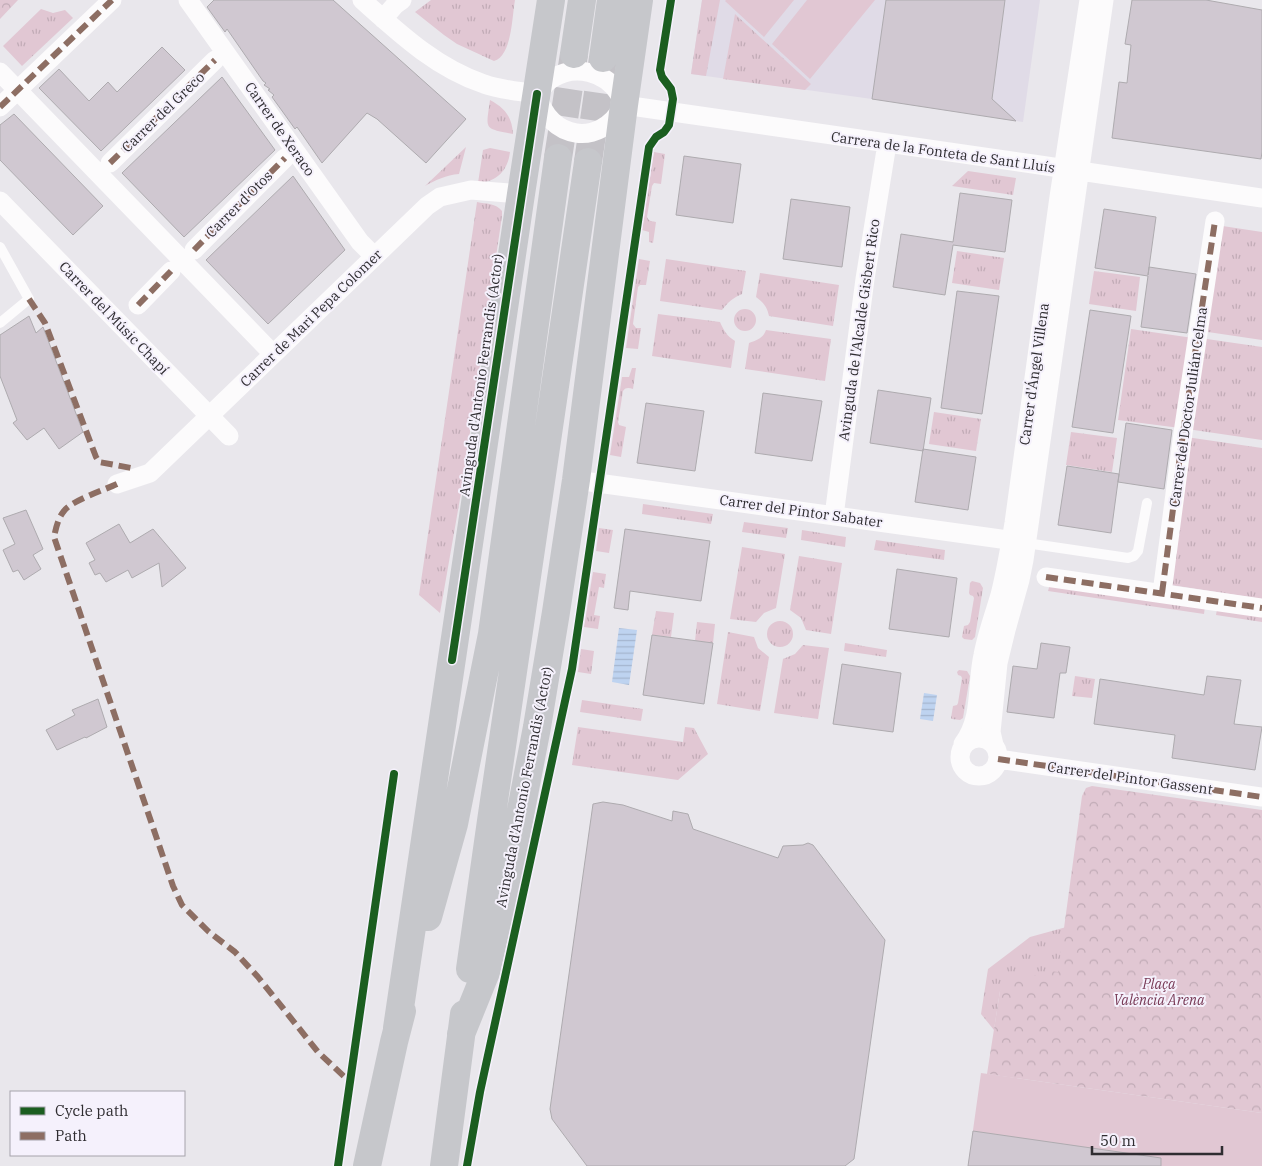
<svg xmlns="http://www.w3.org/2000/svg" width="1262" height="1166" viewBox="0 0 1262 1166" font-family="'IBM Plex Serif',serif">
<defs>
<pattern id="grass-tufts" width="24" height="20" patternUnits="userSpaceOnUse" patternTransform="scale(1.25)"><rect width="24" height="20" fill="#e1c7d3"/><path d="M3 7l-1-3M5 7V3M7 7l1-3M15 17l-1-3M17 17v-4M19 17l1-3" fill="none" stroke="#c1abb6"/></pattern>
<pattern id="forest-crowns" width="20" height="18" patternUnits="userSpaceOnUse" patternTransform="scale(1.25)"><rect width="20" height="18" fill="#e1c7d3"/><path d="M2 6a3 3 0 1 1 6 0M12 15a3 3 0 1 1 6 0" fill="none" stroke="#c1abb6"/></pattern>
<pattern id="water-rules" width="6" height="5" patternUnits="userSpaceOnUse" patternTransform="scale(1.25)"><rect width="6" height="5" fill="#bed3f0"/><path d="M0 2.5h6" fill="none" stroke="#a4b5ce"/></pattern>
</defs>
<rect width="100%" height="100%" fill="#e9e7ec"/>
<!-- built -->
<path fill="#e0dbe7" d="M 702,0 L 1040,0 L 1023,122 L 872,99 L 691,74 Z"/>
<!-- grass -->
<path fill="url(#grass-tufts)" d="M 431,0 L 515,0 C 512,16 512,56 494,61 L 457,44 L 444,35 L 415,12 Z
M 702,0 L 720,0 L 706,76 L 691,74 Z
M 41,9 L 53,13 L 65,10 L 73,18 L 22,66 L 3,46 Z
M 735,14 L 811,84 L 805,90 L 723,79 Z
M 490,100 C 505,108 512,117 513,134 C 483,128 486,130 490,100 Z
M 466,147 L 459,174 C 446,175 436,180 425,186 Z
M 490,148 L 510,152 C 508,170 497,182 478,183 L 483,150 Z
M 654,152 L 665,154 L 661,184 L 654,183 L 652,186 L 647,217 C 649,222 652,221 656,222 L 653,243 L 649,242 L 649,232 L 642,230 Z
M 968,171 L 1016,178 L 1013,195 L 952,186 Z
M 477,202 C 486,204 496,203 502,211 L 502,216 L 461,493 L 440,613 L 419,595 Z
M 1216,225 L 1262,232 L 1262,340 L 1201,331 Z
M 957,251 L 1004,258 L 999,290 L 952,283 Z
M 639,259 L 650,261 L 646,285 L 640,285 L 638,287 L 633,324 L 636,328 L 641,328 L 638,349 L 626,348 Z
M 666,259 L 746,271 L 742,294 C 733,298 728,302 722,310 L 660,301 Z
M 1094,271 L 1140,277 L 1136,311 L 1089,304 Z
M 760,273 L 839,285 L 833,326 L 769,316 C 767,307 764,303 756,297 Z
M734 320a11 11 0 1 1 22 0a11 11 0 1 1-22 0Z
M 658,314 L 720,322 C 724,331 727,336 735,341 L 731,368 L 652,356 Z
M 1131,329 L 1193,338 L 1180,428 L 1118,420 Z
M 766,330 L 831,339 L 825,381 L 745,369 L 749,343 C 758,340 763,338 766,330 Z
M 1200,338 L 1262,347 L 1262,440 L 1187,429 Z
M 632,368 L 636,368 L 633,389 C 629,388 626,387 623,391 L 618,422 L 619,425 L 626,427 L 621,457 L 610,455 L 622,377 L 629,377 Z
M 934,412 L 981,419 L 976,451 L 929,444 Z
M 1071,432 L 1117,438 L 1112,472 L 1066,465 Z
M 1186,437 L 1262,448 L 1262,599 L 1165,584 Z
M 643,504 L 713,514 L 711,524 L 642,514 Z
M 744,522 L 788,528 L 786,538 L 742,532 Z
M 599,528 L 613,530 L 609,553 L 596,551 Z
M 802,530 L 846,537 L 845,547 L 801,540 Z
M 876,540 L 945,550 L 944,560 L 874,550 Z
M 742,547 L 785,554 L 776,608 L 764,613 L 756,622 L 730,619 Z
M 799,556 L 842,563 L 831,634 L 806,630 L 801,618 L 790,610 Z
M 593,572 L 606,574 L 604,588 L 599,587 L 594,615 L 600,616 L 598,629 L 584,627 Z
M 972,581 L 980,583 L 983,588 L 975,637 L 972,640 L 964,639 L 962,637 L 964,626 L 968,625 L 970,622 L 974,598 L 973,596 L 970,595 L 969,593 L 970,583 Z
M 1050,584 L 1205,606 L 1204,614 L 1048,591 Z
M 1217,609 L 1262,615 L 1262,622 L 1216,615 Z
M 656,611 L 674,613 L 671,637 L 652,635 Z
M767 634a13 13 0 1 1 26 0a13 13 0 1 1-26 0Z
M 697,622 L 715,624 L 713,643 L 695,641 Z
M 728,632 L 754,637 L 758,648 L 769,657 L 760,711 L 717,704 Z
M 845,643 L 887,650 L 886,657 L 844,651 Z
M 803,645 L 829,648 L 818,719 L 774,713 L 783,659 L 795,654 Z
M 581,649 L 594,651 L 591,674 L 578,672 Z
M 959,670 L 967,671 L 970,676 L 963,718 L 960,720 L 952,719 L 951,718 L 953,706 L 957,705 L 958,703 L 962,678 L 961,676 L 958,675 L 957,672 Z
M 1075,676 L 1095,679 L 1092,698 L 1072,696 Z
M 582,700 L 643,709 L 641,721 L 580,712 Z
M 578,727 L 683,742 L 685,727 L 694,728 L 708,754 L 678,780 L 572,765 Z
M 1070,926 L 1066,976 L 1000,991 L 994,1030 L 981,1014 L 988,969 L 1030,937 Z"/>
<!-- forest -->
<path fill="url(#forest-crowns)" d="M 0,0 L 18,0 L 0,19 Z
M 1092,786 L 1262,810 L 1262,1113 L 987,1074 L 1000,991 L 1003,985 L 1009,982 L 1051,971 L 1058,972 L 1082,796 L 1086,788 Z"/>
<!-- pitch -->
<path fill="#e1c7d3" d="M 726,0 L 794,0 L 764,37 L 725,1 Z
M 807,0 L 875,0 L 810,79 L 772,44 Z
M 981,1073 L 1262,1113 L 1262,1166 L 968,1166 Z"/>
<!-- water -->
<path fill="url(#water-rules)" d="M 619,628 L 637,630 L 629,685 L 612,682 Z
M 924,693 L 937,695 L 933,721 L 920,719 Z"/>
<!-- building -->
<path fill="#d0c8d1" stroke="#aeabaf" d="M 214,0 L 333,0 L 466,119 L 426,163 L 377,119 L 367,113 L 322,163 L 297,127 L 295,129 L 285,115 L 272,97 L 274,95 L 268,90 L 270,89 L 264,85 L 266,83 L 263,81 L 227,29 L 225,32 L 207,7 Z
M 886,0 L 1005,0 L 992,99 L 1016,121 L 872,99 Z
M 1132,0 L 1206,0 L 1262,10 L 1262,152 L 1261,159 L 1112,138 L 1119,82 L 1127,83 L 1131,45 L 1125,44 Z
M 162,47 L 185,70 L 101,151 L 39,88 L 59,69 L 89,101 L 108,82 L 117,92 Z
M 222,77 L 275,150 L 184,237 L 122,173 Z
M 14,114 L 103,206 L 73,235 L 0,160 L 0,125 Z
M 684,156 L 741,164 L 733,223 L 676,215 Z
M 293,176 L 345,250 L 268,324 L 206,260 Z
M 960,193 L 1012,200 L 1005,252 L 953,245 L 945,295 L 893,287 L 901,234 L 953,242 Z
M 791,199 L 850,207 L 842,267 L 783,259 Z
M 1104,209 L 1156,217 L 1148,275 L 1149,267 L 1196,274 L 1187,333 L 1141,327 L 1148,276 L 1095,268 Z
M 957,291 L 999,296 L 982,414 L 941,408 Z
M 1090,310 L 1131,316 L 1113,433 L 1072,427 Z
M 29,316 L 36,333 L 43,327 L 83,432 L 59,449 L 44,428 L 27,440 L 13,423 L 17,420 L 0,376 L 0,335 Z
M 878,390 L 931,398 L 923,451 L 870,443 Z
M 763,393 L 822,401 L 812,461 L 755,453 Z
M 646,403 L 704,411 L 695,471 L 637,463 Z
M 1126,423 L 1172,430 L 1164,489 L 1118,482 Z
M 923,449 L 976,457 L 968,510 L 915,502 Z
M 1067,466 L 1119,474 L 1111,533 L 1058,525 Z
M 26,510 L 43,549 L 33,555 L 41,569 L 24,580 L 18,570 L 13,572 L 3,550 L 15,544 L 3,518 Z
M 119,524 L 130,543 L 153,529 L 186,568 L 162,587 L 159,563 L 132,578 L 128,570 L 106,582 L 100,573 L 95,575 L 89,563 L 95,560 L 86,543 Z
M 625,529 L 710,541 L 701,601 L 630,591 L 628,610 L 614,608 Z
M 897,569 L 957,578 L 949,637 L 889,629 Z
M 652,635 L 713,643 L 704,704 L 643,695 Z
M 1041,643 L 1070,647 L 1066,673 L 1060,673 L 1054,718 L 1007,712 L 1013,666 L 1037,669 Z
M 842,664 L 901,673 L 893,732 L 833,724 Z
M 1207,676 L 1241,680 L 1234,724 L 1262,727 L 1255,770 L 1172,758 L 1175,735 L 1094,724 L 1100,679 L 1204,695 Z
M 98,699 L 107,727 L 86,738 L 85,737 L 57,750 L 46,730 L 75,715 L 72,710 Z
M 603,802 L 623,805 L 672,821 L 673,811 L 688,814 L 693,829 L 778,858 L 783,846 L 803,845 L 808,843 L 813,845 L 885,940 L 854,1159 L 845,1166 L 587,1166 L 552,1119 L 550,1109 L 593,804 Z
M 973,1131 L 1161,1158 L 1161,1166 L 968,1166 Z"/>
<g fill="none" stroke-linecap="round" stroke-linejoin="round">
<!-- primary-tunnel -->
<path stroke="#c4c2c7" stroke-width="28" stroke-dasharray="28 14" stroke-linecap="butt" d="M 558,158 L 574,54
M 588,162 L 603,58"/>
<!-- lane -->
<path stroke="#fcfbfc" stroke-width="10" d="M 0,247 L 29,299 L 0,323
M 1026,543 L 1128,558 L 1134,556 L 1138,551 L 1147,503"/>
<!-- street -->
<path stroke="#fcfbfc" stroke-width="19" d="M 188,0 L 360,242 L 374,256
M 362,0 C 399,33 436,68 484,84 C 500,90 519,91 537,94
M 383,19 L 395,5 L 402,0
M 0,72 L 273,354
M 537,94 C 549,140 600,148 623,106
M 537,94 C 542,88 546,82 553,78 C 575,64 606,72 619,94 C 621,98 622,102 624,105
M 624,105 L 1033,164 L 1262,198
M 0,107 L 112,0
M 110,163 L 215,60
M 0,201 L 229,436
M 194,250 L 285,158
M 138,305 L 171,271
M 576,480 L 1023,542
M 117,484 L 150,473 L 427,206 L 440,197 L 471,190 L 521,194
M 834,516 L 865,279 L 887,144
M 1046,577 L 1262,608
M 1162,593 L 1183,433 L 1215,221
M960 757a19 19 0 1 1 38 0a19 19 0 1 1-38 0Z
M 963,744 C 983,717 976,686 983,655 C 987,634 994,615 1000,595 C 1006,571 1010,547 1014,523 L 1059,197 L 1089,0
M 994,745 L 991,732 L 998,663 L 1006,630 L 1020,580 L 1024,560 L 1104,0
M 998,759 L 1262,797"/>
<!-- primary -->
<path stroke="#c6c7cb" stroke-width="28" d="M 574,54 L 582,0
M 603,58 L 611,0
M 428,917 L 454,824 L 492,634 L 558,158
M 470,969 L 491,821 L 588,162
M 397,1028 L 521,194 L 551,0
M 461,1034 L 486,972 L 510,867 L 537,727 L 556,612 L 576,480 L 624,105 L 639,0
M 367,1166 L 394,1042 L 402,1011
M 444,1166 L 464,1014"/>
<!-- quiet -->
<path stroke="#8d6e63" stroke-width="6" stroke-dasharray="12 6" stroke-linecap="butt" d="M 0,107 L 112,0
M 110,163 L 215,60
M 194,250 L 285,158
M 29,299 L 45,323 L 96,457 L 99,462 L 131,468
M 138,305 L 171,271
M 117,484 C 104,490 71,501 64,511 C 58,518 56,528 54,537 L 173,886 L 182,905 L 209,932 L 235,952 L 258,977 L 318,1052 L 350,1082
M 1046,577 L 1262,608
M 1162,593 L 1183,433 L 1215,221
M 998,759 L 1262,797"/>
<defs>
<path id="cycleway" d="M 452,660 L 537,94
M 338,1166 L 394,774
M 467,1166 L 480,1092 L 572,669 L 649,147 L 656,137 L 664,132 L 669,125 L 673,99 L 671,89 L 662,77 L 660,70 L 671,0"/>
</defs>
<!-- cycleway casing -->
<use href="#cycleway" stroke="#f5f1fc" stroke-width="11"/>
<!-- cycleway -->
<use href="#cycleway" stroke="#1b5e20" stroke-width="8"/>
</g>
<g text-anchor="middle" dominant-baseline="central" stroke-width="4" stroke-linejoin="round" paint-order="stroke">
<!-- street labels -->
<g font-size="14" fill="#2f2d31" stroke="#f5f1fc">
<text transform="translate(163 112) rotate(-44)">Carrer del Greco</text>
<text transform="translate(280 129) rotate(55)">Carrer de Xeraco</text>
<text transform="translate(943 152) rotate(8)">Carrera de la Fonteta de Sant Lluís</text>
<text transform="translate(239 204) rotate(-45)">Carrer d'Otos</text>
<text transform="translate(114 318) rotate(46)">Carrer del Músic Chapí</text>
<text transform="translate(311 318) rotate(-44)">Carrer de Mari Pepa Colomer</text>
<text transform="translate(859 330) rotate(-82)">Avinguda de l'Alcalde Gisbert Rico</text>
<text transform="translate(1034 374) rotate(-82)">Carrer d'Ángel Villena</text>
<text transform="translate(481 375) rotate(-82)">Avinguda d'Antonio Ferrandis (Actor)</text>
<text transform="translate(1188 407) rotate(-82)">Carrer del Doctor Julián Celma</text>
<text transform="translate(801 511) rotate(8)">Carrer del Pintor Sabater</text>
<text transform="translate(1130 778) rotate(8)">Carrer del Pintor Gassent</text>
<text transform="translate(524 787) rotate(-79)">Avinguda d'Antonio Ferrandis (Actor)</text>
</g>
<!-- park labels -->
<g font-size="14" font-style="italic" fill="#783a56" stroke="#f5f1fc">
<text x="1159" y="984">Plaça<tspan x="1159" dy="16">València Arena</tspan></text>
</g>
</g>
<!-- legend -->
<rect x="10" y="1091" width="175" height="65" fill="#f5f1fc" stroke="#a6a3ab"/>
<rect x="20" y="1107" width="25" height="8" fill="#1b5e20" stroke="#a6a3ab"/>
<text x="55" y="1116" font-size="15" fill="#2f2d31">Cycle path</text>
<rect x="20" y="1132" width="25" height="8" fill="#8d6e63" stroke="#a6a3ab"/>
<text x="55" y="1141" font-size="15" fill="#2f2d31">Path</text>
<!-- scale -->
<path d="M1092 1146v8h130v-8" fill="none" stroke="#2f2d31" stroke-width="2.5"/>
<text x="1100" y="1146" font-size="15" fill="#2f2d31" stroke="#f5f1fc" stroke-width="4" paint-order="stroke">50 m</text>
</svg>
